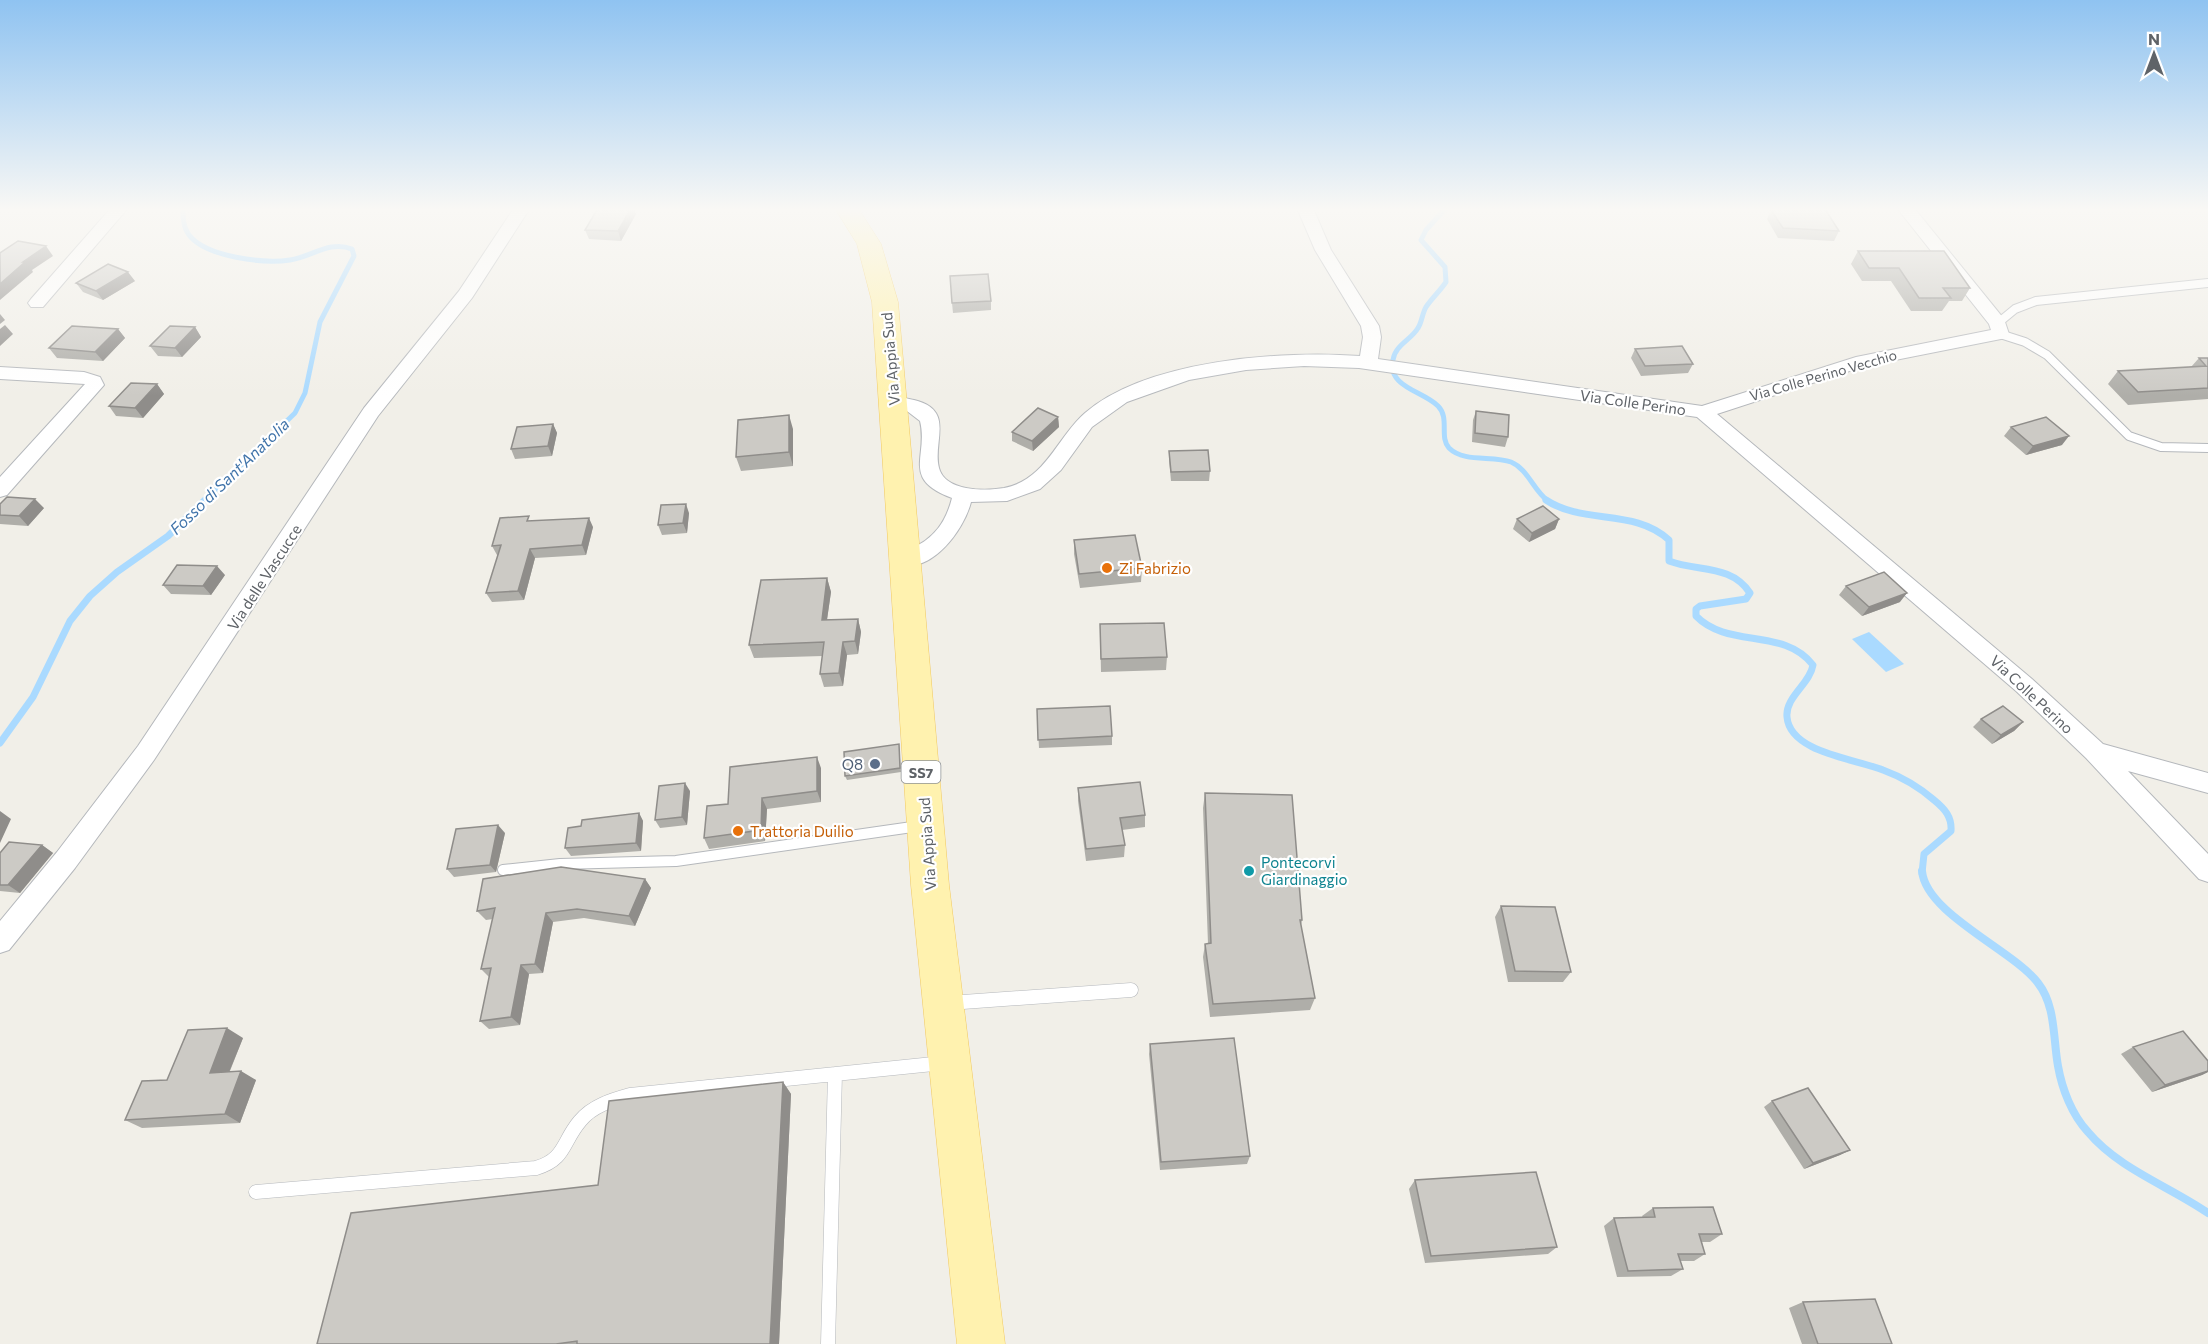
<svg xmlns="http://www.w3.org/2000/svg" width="2208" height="1344" viewBox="0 0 2208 1344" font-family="Commissioner,sans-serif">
<rect width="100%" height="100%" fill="#f1efe8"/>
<!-- water -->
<path fill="#aadaff" d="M 1869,632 L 1904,664 L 1886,672 L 1852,639 Z"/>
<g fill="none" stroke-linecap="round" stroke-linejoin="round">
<!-- stream-far2 -->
<path stroke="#aadaff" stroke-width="5" d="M 183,208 C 183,217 183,227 189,235 C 206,257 264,264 290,260 C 312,257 329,240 352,249 L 354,256 L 320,322 L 305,393 L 295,413 L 204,501
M 1446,208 L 1426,230 L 1421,240 L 1445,267 L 1446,282 C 1440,291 1432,298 1426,307 C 1422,314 1422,322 1418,328 C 1411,340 1395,345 1393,360 C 1387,387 1423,391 1438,406 C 1450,418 1439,437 1449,448 C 1464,463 1493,455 1511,462 C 1528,469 1533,490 1548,501"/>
<!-- stream-far1 -->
<path stroke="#aadaff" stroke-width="7" d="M 1546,500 C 1583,525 1635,508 1669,540 L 1669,561 C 1698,572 1731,564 1750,593 L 1746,599 L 1700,606 L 1696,609 L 1696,616 C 1728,649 1784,627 1813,665 C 1810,684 1785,697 1787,717 C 1790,753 1857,759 1883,770 C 1902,777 1919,787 1934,800 C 1945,809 1952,817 1951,831 L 1924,854 L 1922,873
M 0,743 L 33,697 L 70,621 L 90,596 L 117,572 L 168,536 L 205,500"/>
<!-- stream -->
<path stroke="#aadaff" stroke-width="8" d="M 1922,871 C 1926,914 2013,950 2038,983 C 2056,1006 2053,1039 2058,1066 C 2062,1089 2072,1115 2088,1132 C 2119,1169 2169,1186 2208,1213"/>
<defs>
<path id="service-far2" d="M 1998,323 L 2015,309 L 2036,301 L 2208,283
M 2000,334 L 2025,342 L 2047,355 L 2129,436 L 2161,447 L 2208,448"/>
<path id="service-far1" d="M 503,870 L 560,864 L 676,861 L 919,826"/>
<path id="service" d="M 949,1003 L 1131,990
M 256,1192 L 536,1168 C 566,1159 562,1142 580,1121 C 592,1106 612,1100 630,1095 L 943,1063
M 828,1344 L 835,1074"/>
<path id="minor" d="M 111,208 L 128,208 L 43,307 L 31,307 L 28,303 L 31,299 Z
M 514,208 L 530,208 L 472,298 L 378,416 L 154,760 L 75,868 L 9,950 L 0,953 L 0,921 L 57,852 L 138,746 L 364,408 L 459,291 Z
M 1297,208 L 1313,208 L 1331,250 L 1379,326 L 1381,337 L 1378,359 L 1702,406 L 1856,357 L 1991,330 L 1989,324 L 1897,208 L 1914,208 L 2004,319 L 2009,334 L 2006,338 L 1865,366 L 1717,414 L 2032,679 L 2103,744 L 2208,773 L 2208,793 L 2128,771 L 2208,854 L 2208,882 L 2199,879 L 2086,758 L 2016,691 L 1697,417 L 1359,368 L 1304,366 L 1246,370 L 1189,380 L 1127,402 L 1092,427 L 1061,470 L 1040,489 L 1007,501 L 971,502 C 964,530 931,575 898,564 L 895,559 C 899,552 903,552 910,549 C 934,539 946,522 952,498 C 900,479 929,456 920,421 L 907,411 L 887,406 L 885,402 L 887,398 C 896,395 905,398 914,400 C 956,410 932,442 939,468 C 945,492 986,491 1004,488 C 1046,480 1057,437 1085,413 C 1146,360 1282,350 1360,356 L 1363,337 L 1361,326 L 1315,250 Z
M 0,367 L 84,372 L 100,377 L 104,385 L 7,495 L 0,497 L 0,477 L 85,384 L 0,379 Z"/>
<path id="primary" d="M 835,208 L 858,208 L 881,244 L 898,302 L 949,885 L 1005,1344 L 957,1344 L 911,885 L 872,302 L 857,244 Z"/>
</defs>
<!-- service-far2 casing -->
<use href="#service-far2" stroke="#b5b8bc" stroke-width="10"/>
<!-- service-far1 casing -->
<use href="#service-far1" stroke="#b5b8bc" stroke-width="12"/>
<!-- service casing -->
<use href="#service" stroke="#b5b8bc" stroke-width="15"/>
<!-- minor casing -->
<use href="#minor" stroke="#b5b8bc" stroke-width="2"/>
<!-- primary casing -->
<use href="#primary" stroke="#f2c960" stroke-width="1"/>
<!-- service-far2 -->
<use href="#service-far2" stroke="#fff" stroke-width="8"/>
<!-- service-far1 -->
<use href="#service-far1" stroke="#fff" stroke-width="10"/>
<!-- service -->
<use href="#service" stroke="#fff" stroke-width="14"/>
<!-- minor -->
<use href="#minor" fill="#fff" fill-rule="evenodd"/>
<!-- primary -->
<use href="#primary" fill="#fff2af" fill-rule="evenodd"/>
</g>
<!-- wall -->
<path fill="#afaea9" d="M 1771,210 L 1839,231 L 1834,241 L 1778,238 L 1767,219 Z
M 636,214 L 621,241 L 589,239 L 585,230 Z
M 1858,251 L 1970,288 L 1962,301 L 1949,301 L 1942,311 L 1911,311 L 1891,281 L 1862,281 L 1851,264 Z
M 135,281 L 103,300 L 83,292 L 76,283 Z
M 991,301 L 991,310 L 953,313 L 952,303 Z
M 195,327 L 201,337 L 182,357 L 158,356 L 150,346 Z
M 118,329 L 125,338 L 103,361 L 57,358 L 49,348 Z
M 1635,349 L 1693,364 L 1688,373 L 1641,376 L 1631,358 Z
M 2199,358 L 2208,358 L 2208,399 L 2128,405 L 2108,384 L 2118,371 L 2191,367 Z
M 157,384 L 164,394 L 143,418 L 116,416 L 109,406 Z
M 1476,411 L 1508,437 L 1505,447 L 1472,442 L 1473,420 Z
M 1058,417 L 1059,427 L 1033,451 L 1012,441 L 1012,432 Z
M 553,424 L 557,433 L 552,456 L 515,459 L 511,449 Z
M 2011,427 L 2062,445 L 2026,455 L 2004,436 Z
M 793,429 L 793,466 L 741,471 L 736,457 Z
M 1169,451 L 1210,471 L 1209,481 L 1171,481 L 1169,460 Z
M 0,504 L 44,508 L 28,526 L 0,524 Z
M 689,513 L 687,533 L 662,535 L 658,525 Z
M 1517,519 L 1559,519 L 1555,529 L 1529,542 L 1513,529 Z
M 531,521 L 593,527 L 586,555 L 535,558 L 524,600 L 492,602 L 486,593 L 498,555 L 497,555 L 492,546 Z
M 1074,540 L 1142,568 L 1141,582 L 1080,588 L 1074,554 Z
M 225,575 L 211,595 L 171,594 L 163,585 Z
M 827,578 L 831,592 L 827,620 L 858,619 L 861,632 L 858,654 L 847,655 L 843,686 L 824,687 L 820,674 L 823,656 L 754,658 L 749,645 Z
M 1846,586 L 1900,602 L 1862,616 L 1839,595 Z
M 1100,624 L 1167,657 L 1166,670 L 1101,672 Z
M 1037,709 L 1112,736 L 1112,745 L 1039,748 Z
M 1981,719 L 2023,722 L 2014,731 L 1992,744 L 1973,727 Z
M 899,744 L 901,772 L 847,780 L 845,776 Z
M 821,768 L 821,802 L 767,809 L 765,841 L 709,849 L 704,838 L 728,804 Z
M 1078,788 L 1145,815 L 1145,827 L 1122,830 L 1125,845 L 1124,857 L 1086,861 L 1078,801 Z
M 690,791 L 687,825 L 660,828 L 655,820 Z
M 1205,793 L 1302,920 L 1301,925 L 1315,998 L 1310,1010 L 1210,1017 L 1203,957 L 1205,944 L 1208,944 L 1203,808 Z
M 639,813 L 643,821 L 641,851 L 571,856 L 565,848 L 581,826 Z
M 505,833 L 496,872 L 454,877 L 447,869 Z
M 42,845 L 53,853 L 20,893 L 0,891 L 0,853 Z
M 645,879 L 651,888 L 635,926 L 584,918 L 553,922 L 543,973 L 529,974 L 520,1025 L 489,1029 L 480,1021 L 489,977 L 481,969 L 493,919 L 486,920 L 477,911 Z
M 1501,906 L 1571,972 L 1563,982 L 1508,982 L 1495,917 Z
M 243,1038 L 230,1071 L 256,1080 L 240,1123 L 142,1128 L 125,1120 L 167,1080 Z
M 1150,1044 L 1250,1156 L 1247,1164 L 1160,1170 L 1149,1054 Z
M 2133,1047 L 2208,1061 L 2208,1072 L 2202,1075 L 2152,1092 L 2121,1054 Z
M 783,1082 L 791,1094 L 779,1344 L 317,1344 L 598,1185 Z
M 1772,1101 L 1850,1150 L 1840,1155 L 1804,1169 L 1764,1107 Z
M 1415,1180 L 1557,1247 L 1548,1254 L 1425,1263 L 1409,1189 Z
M 1653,1208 L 1722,1234 L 1710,1242 L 1702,1242 L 1705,1254 L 1694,1261 L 1680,1261 L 1683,1269 L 1671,1276 L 1617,1277 L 1604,1226 L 1614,1218 L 1643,1218 L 1642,1216 Z
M 1803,1302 L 1892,1344 L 1802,1344 L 1789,1308 Z"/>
<!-- shaded-wall -->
<path fill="#8f8d8a" d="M 631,208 L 634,208 L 636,214 L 621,241 L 618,231 Z
M 46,246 L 53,256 L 32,270 L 33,272 L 0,300 L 0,284 L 23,262 Z
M 128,272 L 135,281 L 103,300 L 96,291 Z
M 0,314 L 5,320 L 0,324 Z
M 5,325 L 13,334 L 0,346 L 0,329 Z
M 195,327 L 201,337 L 182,357 L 175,348 Z
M 118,329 L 125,338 L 103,361 L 95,352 Z
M 157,384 L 164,394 L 143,418 L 135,408 Z
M 789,415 L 793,429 L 793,466 L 789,452 Z
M 1058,417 L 1059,427 L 1033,451 L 1032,441 Z
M 553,424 L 557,433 L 552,456 L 548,446 Z
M 2069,436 L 2062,445 L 2026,455 L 2033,446 Z
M 35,499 L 44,508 L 28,526 L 19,516 Z
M 686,504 L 689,513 L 687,533 L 683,523 Z
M 589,518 L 593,527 L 586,555 L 582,545 Z
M 1559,519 L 1555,529 L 1529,542 L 1532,533 Z
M 530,549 L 535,558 L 524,600 L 518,591 Z
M 217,566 L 225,575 L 211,595 L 203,586 Z
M 827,578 L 831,592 L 825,633 L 822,620 Z
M 1907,593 L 1900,602 L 1862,616 L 1869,607 Z
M 858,619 L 861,632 L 858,654 L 855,641 Z
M 843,642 L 847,655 L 843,686 L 839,673 Z
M 2023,722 L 2014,731 L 1992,744 L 2001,735 Z
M 817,757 L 821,768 L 821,802 L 817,791 Z
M 685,783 L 690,791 L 687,825 L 682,817 Z
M 762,798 L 767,809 L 765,841 L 761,830 Z
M 0,811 L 11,819 L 0,843 Z
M 639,813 L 643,821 L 641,851 L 636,843 Z
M 498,825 L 505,833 L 496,872 L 490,865 Z
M 42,845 L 53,853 L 20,893 L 8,885 Z
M 645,879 L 651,888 L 635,926 L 629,916 Z
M 546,913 L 553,922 L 543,973 L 535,964 Z
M 521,965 L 529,974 L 520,1025 L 511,1017 Z
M 227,1028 L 243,1038 L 225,1082 L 210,1073 Z
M 241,1071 L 256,1080 L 240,1123 L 225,1114 Z
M 2208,1071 L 2208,1072 L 2202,1075 L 2152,1092 L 2165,1085 Z
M 783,1082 L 791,1094 L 779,1344 L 770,1344 Z
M 1850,1150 L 1840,1155 L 1804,1169 L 1813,1163 Z"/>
<!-- building -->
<path fill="#cccac5" stroke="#8f8d8a" stroke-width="1.5" d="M 598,208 L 631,208 L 618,231 L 585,230 Z
M 1786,208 L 1825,209 L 1839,231 L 1783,228 L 1771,210 Z
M 18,241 L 46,246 L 23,262 L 25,262 L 0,284 L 0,253 Z
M 1858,251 L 1944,251 L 1970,288 L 1943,288 L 1951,298 L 1919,298 L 1899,268 L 1869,268 Z
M 108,264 L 128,272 L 96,291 L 76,283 Z
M 988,274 L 991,301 L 952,303 L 950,276 Z
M 72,326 L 118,329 L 95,352 L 49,348 Z
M 170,326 L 195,327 L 175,348 L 150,346 Z
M 1682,346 L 1693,364 L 1645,366 L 1635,349 Z
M 2199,358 L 2208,358 L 2208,388 L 2138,392 L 2118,371 L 2206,366 Z
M 131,383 L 157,384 L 135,408 L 109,406 Z
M 1038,408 L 1058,417 L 1032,441 L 1012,432 Z
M 1476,411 L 1509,415 L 1508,437 L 1475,433 Z
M 789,415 L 789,452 L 736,457 L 738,420 Z
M 2046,417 L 2069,436 L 2033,446 L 2011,427 Z
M 553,424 L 548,446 L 511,449 L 517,427 Z
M 1208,450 L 1210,471 L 1171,472 L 1169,451 Z
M 7,497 L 35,499 L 19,516 L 0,515 L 0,504 Z
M 686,504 L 683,523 L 658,525 L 661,505 Z
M 1543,506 L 1559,519 L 1532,533 L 1517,519 Z
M 529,516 L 527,521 L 589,518 L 582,545 L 530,549 L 518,591 L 486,593 L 501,545 L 492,546 L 500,518 Z
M 1135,535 L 1142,568 L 1079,574 L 1074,540 Z
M 177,565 L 217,566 L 203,586 L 163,585 Z
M 1884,572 L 1907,593 L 1869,607 L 1846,586 Z
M 827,578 L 822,620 L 858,619 L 855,641 L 843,642 L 839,673 L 820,674 L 824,642 L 749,645 L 761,580 Z
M 1164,623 L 1167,657 L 1101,659 L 1100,624 Z
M 1110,706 L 1112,736 L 1038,740 L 1037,709 Z
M 2003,706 L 2023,722 L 2001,735 L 1981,719 Z
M 899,744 L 900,768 L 845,776 L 844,752 Z
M 817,757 L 817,791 L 762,798 L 761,830 L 704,838 L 707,806 L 728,804 L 730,767 Z
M 1140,782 L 1145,815 L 1120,818 L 1125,845 L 1086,849 L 1078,788 Z
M 685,783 L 682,817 L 655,820 L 659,786 Z
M 1205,793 L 1292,795 L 1302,920 L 1300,920 L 1315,998 L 1213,1004 L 1205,944 L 1211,943 Z
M 639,813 L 636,843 L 565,848 L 568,828 L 581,826 L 582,820 Z
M 498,825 L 490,865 L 447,869 L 456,829 Z
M 9,842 L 42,845 L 8,885 L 0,885 L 0,853 Z
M 561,867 L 645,879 L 629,916 L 577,909 L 546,913 L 535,964 L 521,965 L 511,1017 L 480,1021 L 491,968 L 481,969 L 495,908 L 477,911 L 483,879 Z
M 1501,906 L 1555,907 L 1571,972 L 1515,971 Z
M 227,1028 L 210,1073 L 241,1071 L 225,1114 L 125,1120 L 142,1081 L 167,1080 L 188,1030 Z
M 2183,1031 L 2208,1061 L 2208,1071 L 2165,1085 L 2133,1047 Z
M 1234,1038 L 1250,1156 L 1161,1162 L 1150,1044 Z
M 783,1082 L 770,1344 L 577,1344 L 577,1341 L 556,1344 L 317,1344 L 351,1213 L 598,1185 L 609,1101 Z
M 1808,1088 L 1850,1150 L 1813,1163 L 1772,1101 Z
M 1536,1172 L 1557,1247 L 1431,1256 L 1415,1180 Z
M 1713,1207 L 1722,1234 L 1699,1234 L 1705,1254 L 1678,1254 L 1683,1269 L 1628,1271 L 1614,1218 L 1655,1217 L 1653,1208 Z
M 1875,1299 L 1892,1344 L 1818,1344 L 1803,1302 Z"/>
<!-- sky -->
<linearGradient id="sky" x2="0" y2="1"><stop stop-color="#8fc3f1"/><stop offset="0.53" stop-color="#f9f8f5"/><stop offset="1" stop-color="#f9f8f5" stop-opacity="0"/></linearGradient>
<rect width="2208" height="396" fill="url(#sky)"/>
<!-- markers -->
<g fill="#e8710a" stroke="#fff" stroke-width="2">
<circle cx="1107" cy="568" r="6"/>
<circle cx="738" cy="831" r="6"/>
</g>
<circle fill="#5c6f8a" stroke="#fff" stroke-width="2" cx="875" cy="764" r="6"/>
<circle fill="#0f9aa8" stroke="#fff" stroke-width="2" cx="1249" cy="871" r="6"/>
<g text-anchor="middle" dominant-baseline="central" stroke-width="4.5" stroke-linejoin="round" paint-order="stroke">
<!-- far-street labels -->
<g font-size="14" fill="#5f6368" stroke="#fff">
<text transform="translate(1823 375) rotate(-16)">Via Colle Perino Vecchio</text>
</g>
<!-- shield labels -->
<rect fill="#fff" stroke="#8f9295" stroke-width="1.5" x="901.5" y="761" width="39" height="22" rx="4.5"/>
<g font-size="14" font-weight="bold" fill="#5f6368">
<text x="921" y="772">SS7</text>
</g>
<!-- street labels -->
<g font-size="15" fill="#5f6368" stroke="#fff">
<text transform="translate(890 359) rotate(-95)">Via Appia Sud</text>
<text transform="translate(1633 402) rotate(8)">Via Colle Perino</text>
<text transform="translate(264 577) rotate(-57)">Via delle Vascucce</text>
<text transform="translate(2032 694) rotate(43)">Via Colle Perino</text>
<text transform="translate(927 844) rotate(-94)">Via Appia Sud</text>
</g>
<!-- food labels -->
<g font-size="15" fill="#c56008" stroke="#fff" text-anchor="start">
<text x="1119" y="568">Zi Fabrizio</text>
<text x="750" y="831">Trattoria Duilio</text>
</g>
<!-- service labels -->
<g font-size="15" fill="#4e5e75" stroke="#fff" text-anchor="end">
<text x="863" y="764">Q8</text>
</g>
<!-- culture labels -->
<g font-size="15" fill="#0d838f" stroke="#fff" text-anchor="start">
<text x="1261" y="862">Pontecorvi<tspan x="1261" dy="17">Giardinaggio</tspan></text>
</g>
<!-- water labels -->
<g font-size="16" font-style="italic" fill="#4174aa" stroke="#fff">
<text transform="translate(229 476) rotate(-44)">Fosso di Sant'Anatolia</text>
</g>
</g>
<!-- north arrow -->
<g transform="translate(2154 54)" stroke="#ffffff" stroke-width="4.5" paint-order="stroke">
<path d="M0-4.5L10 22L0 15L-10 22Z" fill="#5f6368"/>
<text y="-9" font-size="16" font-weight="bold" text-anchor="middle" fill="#5f6368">N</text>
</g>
</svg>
